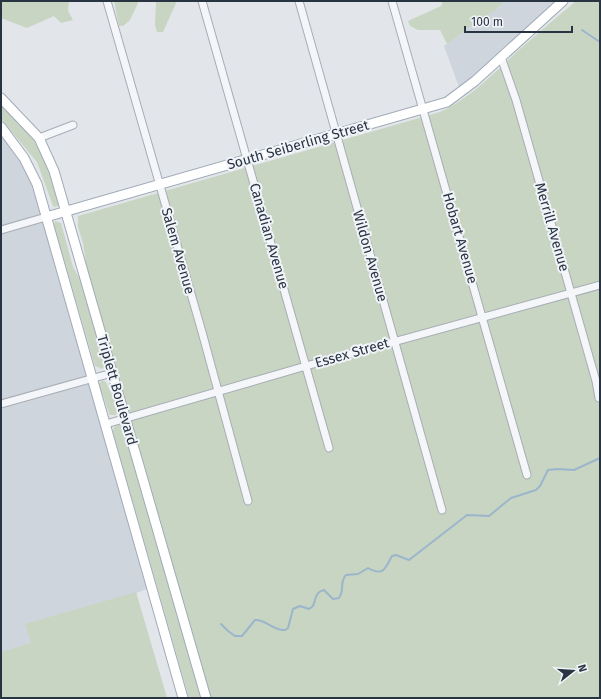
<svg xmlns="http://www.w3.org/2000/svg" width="601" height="699" viewBox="0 0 601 699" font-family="'Fira Sans',sans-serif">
<rect width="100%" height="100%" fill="#e2e6eb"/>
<!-- built -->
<path fill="#cfd5dd" d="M 505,1 L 558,1 L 460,90 L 444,46 L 479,20 L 496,10 Z
M 1,127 L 28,165 L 153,587 L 136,593 L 167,698 L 1,698 Z"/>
<!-- green -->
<path fill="#c8d5c2" d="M 1,1 L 69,1 L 68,11 L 73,20 L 61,23 L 54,16 L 27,28 L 1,18 Z
M 114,1 L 139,1 L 130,20 L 123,26 L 119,26 Z
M 156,1 L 177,1 L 163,32 L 157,32 L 155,25 Z
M 443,1 L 505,1 L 496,10 L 479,20 L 447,44 L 440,30 L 418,30 L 410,26 L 408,21 L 441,6 Z
M 576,1 L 600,1 L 600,698 L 211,698 L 87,269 L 83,243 L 78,227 L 78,216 L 440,112 C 471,98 495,72 520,49 C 538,33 557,17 576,1 Z
M 1,103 C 27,128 44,149 54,185 C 55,191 59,199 58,206 L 55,207 L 53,206 L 37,162 L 1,119 Z
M 55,221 L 61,223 L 73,267 L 81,281 L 105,363 L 105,367 L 102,369 L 95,366 L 54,225 Z
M 102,380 L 106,382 C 110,392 117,402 118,411 L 116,415 L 110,415 L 109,413 L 99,384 Z
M 120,424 L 125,432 L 201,698 L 189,698 L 113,432 L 114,427 Z
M 136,592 L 167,698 L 1,698 L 1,652 L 31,643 L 25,624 Z"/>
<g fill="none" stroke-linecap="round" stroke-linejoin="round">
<!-- stream -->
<path stroke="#9bb6cc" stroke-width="2" d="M 582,30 L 600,42
M 221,624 L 228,631 L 235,636 L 242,636 L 255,620 C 266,619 273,631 285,630 L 288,628 L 293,609 L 300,606 L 309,609 L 313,606 C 316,599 315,592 324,590 L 333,599 L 339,598 C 345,590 339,582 346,575 L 358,574 L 368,568 C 384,577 385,568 392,556 L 396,555 L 409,560 L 467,515 L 489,516 L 511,498 L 536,490 L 540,486 L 548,470 L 557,469 L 574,470 L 600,458"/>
<defs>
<path id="minor" d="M 107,1 L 202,332 L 248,501
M 202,1 L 329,448
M 299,1 L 442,510
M 392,1 L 527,475
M 501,57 L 516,100 L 596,381 L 599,398
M 39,138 L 73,125
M 1,230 L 46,217
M 1,404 L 112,373
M 106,424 L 306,366 L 600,285"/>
<path id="major" d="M 1,98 L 39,138 L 54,171 L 206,698
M 1,127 L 24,158 L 37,184 L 183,698
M 46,217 L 447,102 L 475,81 L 563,1"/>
</defs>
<!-- minor casing -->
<use href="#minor" stroke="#a7adb5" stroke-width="9"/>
<!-- major casing -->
<use href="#major" stroke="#a0abb7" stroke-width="11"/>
<!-- minor -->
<use href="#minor" stroke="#f5f6f9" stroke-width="7"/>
<!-- major -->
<use href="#major" stroke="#fff" stroke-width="9"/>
</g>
<g text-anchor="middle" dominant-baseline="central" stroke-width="4" stroke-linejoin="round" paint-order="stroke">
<!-- street labels -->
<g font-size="14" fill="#293443" stroke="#f1f4f8">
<text transform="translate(298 145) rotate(-16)">South Seiberling Street</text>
<text transform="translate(552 227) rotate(74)">Merrill Avenue</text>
<text transform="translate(269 236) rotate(74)">Canadian Avenue</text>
<text transform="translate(460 238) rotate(74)">Hobart Avenue</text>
<text transform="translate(178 251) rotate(74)">Salem Avenue</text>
<text transform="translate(370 256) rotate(74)">Wildon Avenue</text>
<text transform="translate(352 353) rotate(-16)">Essex Street</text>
<text transform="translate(117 390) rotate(74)">Triplett Boulevard</text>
</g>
</g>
<!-- border -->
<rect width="601" height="699" fill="none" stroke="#293443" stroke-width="4"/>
<!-- north arrow -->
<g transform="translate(573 671) rotate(73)" stroke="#f1f4f8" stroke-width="3" paint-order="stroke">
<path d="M0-3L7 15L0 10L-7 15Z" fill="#293443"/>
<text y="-6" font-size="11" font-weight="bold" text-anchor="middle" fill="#293443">N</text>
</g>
<!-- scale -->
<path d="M465 26v6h107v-6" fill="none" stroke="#293443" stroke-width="2"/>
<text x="471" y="26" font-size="12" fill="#293443" stroke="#f1f4f8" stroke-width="3" paint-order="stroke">100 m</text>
</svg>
